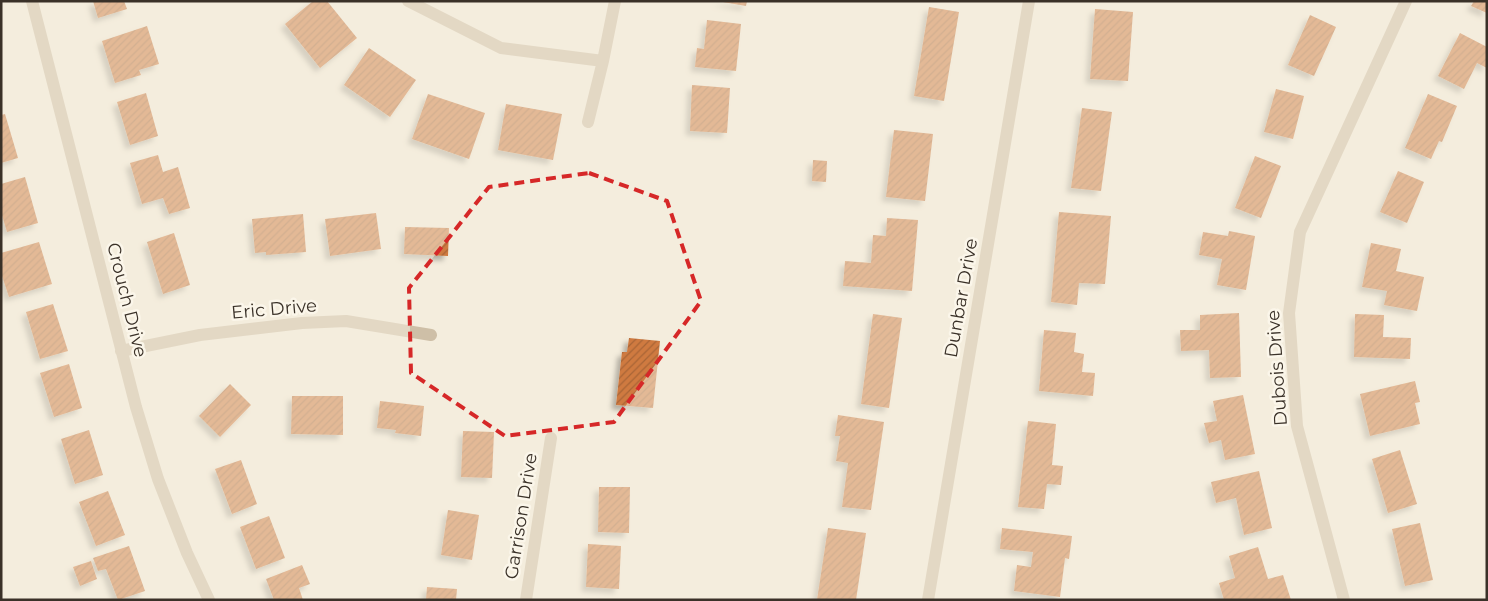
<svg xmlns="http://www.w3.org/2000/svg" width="1488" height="601" viewBox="0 0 1488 601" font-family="Montserrat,sans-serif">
<defs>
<pattern id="building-hatch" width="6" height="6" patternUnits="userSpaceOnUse" patternTransform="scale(1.25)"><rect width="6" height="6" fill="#cf7a40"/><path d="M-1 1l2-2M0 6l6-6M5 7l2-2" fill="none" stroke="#a96536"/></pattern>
<filter id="shadow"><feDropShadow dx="-4.5" dy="4.5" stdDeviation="2.5" flood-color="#0004"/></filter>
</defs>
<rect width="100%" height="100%" fill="#f4eddd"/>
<!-- building -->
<path fill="url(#building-hatch)" filter="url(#shadow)" d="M 93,1 L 124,1 L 127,9 L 98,18 Z
M 313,1 L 327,1 L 357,38 L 320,68 L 285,24 Z
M 717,1 L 747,1 L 746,6 Z
M 1474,1 L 1487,1 L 1487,13 L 1471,6 Z
M 929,7 L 959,12 L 944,101 L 914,96 Z
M 1095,9 L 1133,12 L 1128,81 L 1090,79 Z
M 1310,15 L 1336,27 L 1314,76 L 1288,65 Z
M 707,20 L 741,24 L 736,71 L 695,67 L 697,48 L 704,49 Z
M 147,26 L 159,64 L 139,70 L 141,75 L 115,83 L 102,41 Z
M 1460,33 L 1487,47 L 1487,68 L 1477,63 L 1464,89 L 1438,76 Z
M 369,48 L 416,80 L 390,117 L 344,85 Z
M 692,85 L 730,88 L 727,133 L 690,131 Z
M 1276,89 L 1304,96 L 1293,139 L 1264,132 Z
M 146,93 L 158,136 L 130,145 L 117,102 Z
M 428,94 L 485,113 L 469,159 L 412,139 Z
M 1428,94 L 1457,106 L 1442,142 L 1439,141 L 1431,159 L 1405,148 Z
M 506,104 L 562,114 L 553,160 L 498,150 Z
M 1082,108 L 1112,112 L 1101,191 L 1071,188 Z
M 5,114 L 18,158 L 1,163 L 1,115 Z
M 894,130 L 933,134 L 925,201 L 886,197 Z
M 158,155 L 163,172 L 178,167 L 190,208 L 169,214 L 163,198 L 142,204 L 130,163 Z
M 1255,156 L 1281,166 L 1261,218 L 1235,208 Z
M 813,160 L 827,161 L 826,182 L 812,181 Z
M 1398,171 L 1424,182 L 1407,223 L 1380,212 Z
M 25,177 L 38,223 L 7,232 L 1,212 L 1,184 Z
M 1059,212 L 1111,216 L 1105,284 L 1079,283 L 1077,305 L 1051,302 Z
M 376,213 L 381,249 L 330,256 L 325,219 Z
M 303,214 L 306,252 L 266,255 L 266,252 L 255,253 L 252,219 Z
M 887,218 L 918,220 L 912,291 L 843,286 L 845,261 L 871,263 L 873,235 L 886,236 Z
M 405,227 L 449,228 L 448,256 L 404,254 Z
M 1229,231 L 1255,236 L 1246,290 L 1217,285 L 1222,259 L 1199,255 L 1203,232 L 1228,236 Z
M 174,233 L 190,285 L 163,294 L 147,242 Z
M 39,242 L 52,284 L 9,297 L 1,273 L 1,253 Z
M 1371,243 L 1401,249 L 1396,271 L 1424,277 L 1417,311 L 1384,305 L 1387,291 L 1362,287 Z
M 53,304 L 68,351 L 40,359 L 26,312 Z
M 1239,313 L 1241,377 L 1210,378 L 1209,350 L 1181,351 L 1180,330 L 1200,330 L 1200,315 Z
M 873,314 L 902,318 L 889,408 L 861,404 Z
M 1355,314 L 1384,315 L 1383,337 L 1411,338 L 1410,359 L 1354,357 Z
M 1044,330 L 1076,333 L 1074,352 L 1084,354 L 1082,372 L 1095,373 L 1093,396 L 1039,391 Z
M 629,338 L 660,341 L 653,408 L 616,405 L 622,352 L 627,352 Z
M 69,364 L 82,408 L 54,417 L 40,373 Z
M 1415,381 L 1420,402 L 1415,403 L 1420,424 L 1370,436 L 1360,394 Z
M 230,384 L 251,405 L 220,437 L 199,416 Z
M 1243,395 L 1255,454 L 1225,460 L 1221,440 L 1209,443 L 1204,423 L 1217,421 L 1213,401 Z
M 292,396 L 343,396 L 343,435 L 291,434 Z
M 380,401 L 424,406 L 421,436 L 395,433 L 396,430 L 377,428 Z
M 838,415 L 884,422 L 871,510 L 842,507 L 848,463 L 836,461 L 840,436 L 835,436 Z
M 1028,421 L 1056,424 L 1052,465 L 1063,466 L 1061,485 L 1047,484 L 1044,509 L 1018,507 Z
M 89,430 L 103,475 L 75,484 L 61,439 Z
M 463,431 L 494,432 L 492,478 L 461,477 Z
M 1400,450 L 1417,504 L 1388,513 L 1372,459 Z
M 241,460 L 257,504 L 232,514 L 215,469 Z
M 1259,471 L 1272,528 L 1244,535 L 1236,498 L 1216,503 L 1211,482 Z
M 599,487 L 630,487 L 629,533 L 598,532 Z
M 108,491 L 125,535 L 96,546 L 79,502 Z
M 448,510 L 479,515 L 472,560 L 441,555 Z
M 269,516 L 285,558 L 256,569 L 240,527 Z
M 1420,523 L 1433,580 L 1405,586 L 1392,529 Z
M 828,528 L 866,533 L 856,600 L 817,600 Z
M 1002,528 L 1072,536 L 1069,559 L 1065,558 L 1060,597 L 1014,591 L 1017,565 L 1031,567 L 1033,552 L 1000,549 Z
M 588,544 L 621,546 L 619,589 L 586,587 Z
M 129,546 L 145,591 L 118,600 L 106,569 L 98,571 L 93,558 Z
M 1258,547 L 1268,579 L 1283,575 L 1291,600 L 1224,600 L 1219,583 L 1235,578 L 1229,556 Z
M 91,561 L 97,579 L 80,586 L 73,567 Z
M 302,565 L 310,584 L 299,588 L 303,600 L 274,600 L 266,579 Z
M 427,587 L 457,589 L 456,600 L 426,600 Z"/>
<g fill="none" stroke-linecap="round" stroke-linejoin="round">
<!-- minor -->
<path stroke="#cebfa7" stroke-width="12" d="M 32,1 L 136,407 L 158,479 L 187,553 L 209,600
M 408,1 L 501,48 L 603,61
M 588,122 L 603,61 L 615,1
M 121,351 L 200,335 L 302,323 L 346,321 L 431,335
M 526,600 L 551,438
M 928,600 L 1029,1
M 1344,600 L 1297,426 L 1289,313 L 1300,232 L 1406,1"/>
</g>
<!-- marked area -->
<path d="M0 0H1488V601H0ZM 589,173 L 667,201 L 701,301 L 614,422 L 505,436 L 411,373 L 409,288 L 489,187 Z" fill="#f4eddd" fill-opacity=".55" fill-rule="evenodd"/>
<path fill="none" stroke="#d62828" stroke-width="4" stroke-dasharray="10 6" stroke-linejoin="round" d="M 589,173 L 667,201 L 701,301 L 614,422 L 505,436 L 411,373 L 409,288 L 489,187 Z"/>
<g text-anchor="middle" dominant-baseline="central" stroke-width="5" stroke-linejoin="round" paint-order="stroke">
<!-- street labels -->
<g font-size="18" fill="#3a3128" stroke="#fbf6ea">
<text transform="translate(961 298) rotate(-80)">Dunbar Drive</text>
<text transform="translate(127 300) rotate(76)">Crouch Drive</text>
<text transform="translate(274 309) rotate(-5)">Eric Drive</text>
<text transform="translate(1277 368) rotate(-94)">Dubois Drive</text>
<text transform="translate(521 516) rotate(-81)">Garrison Drive</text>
</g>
</g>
<!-- border -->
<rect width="1488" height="601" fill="none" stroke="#3a3128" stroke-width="5"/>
</svg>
